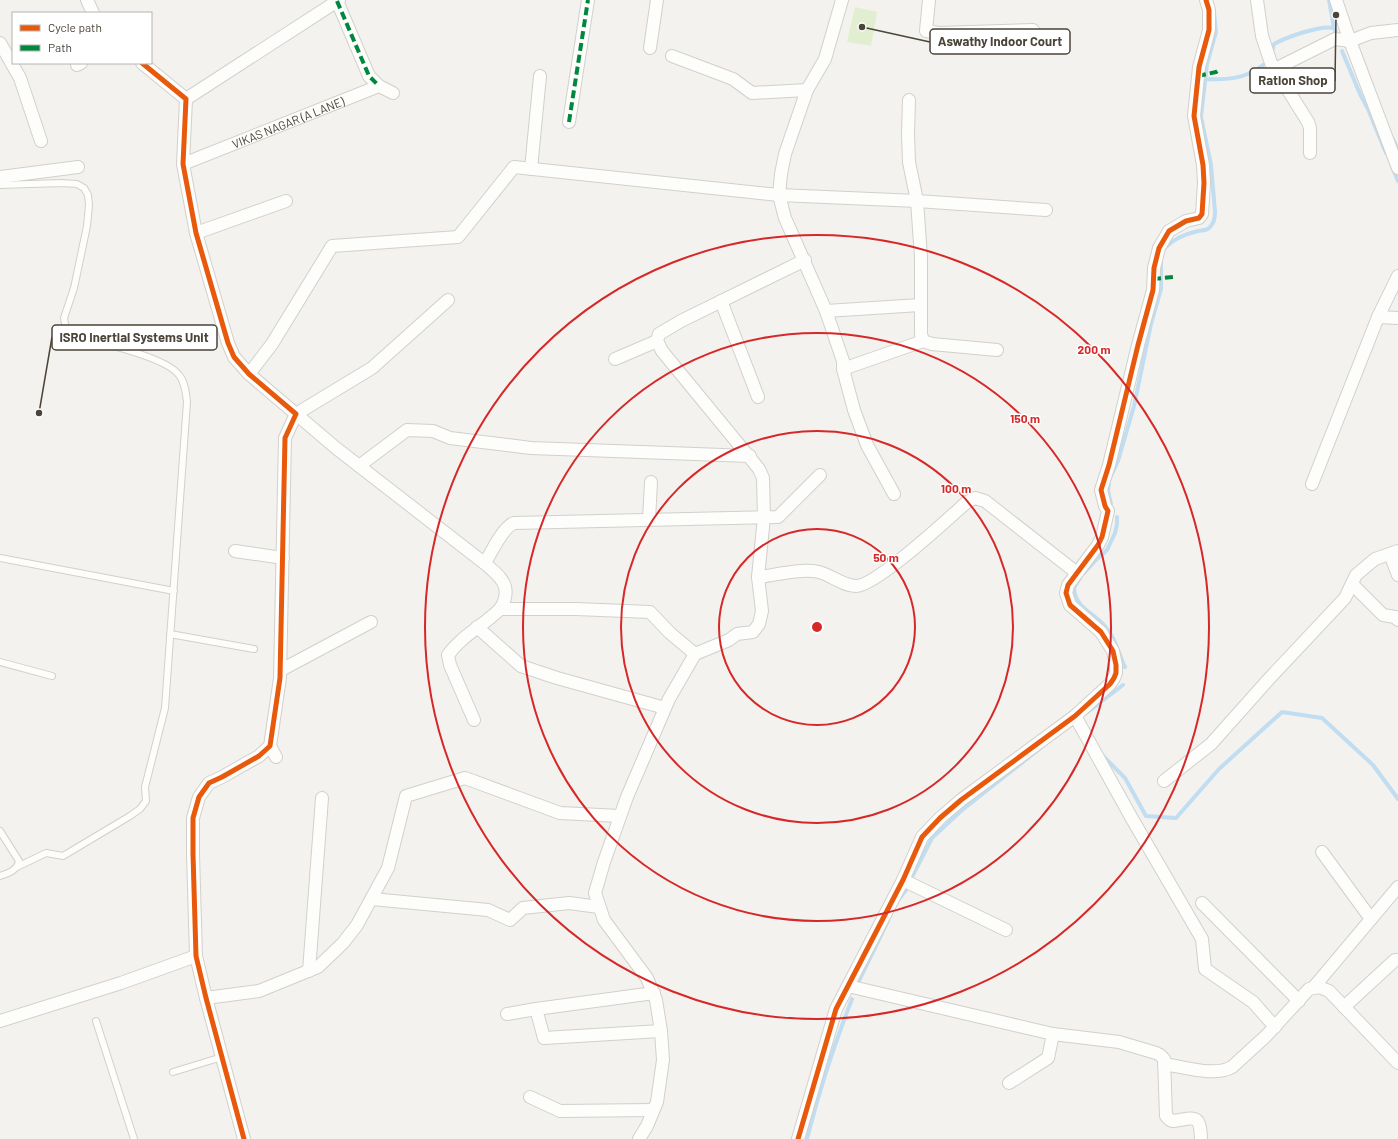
<svg xmlns="http://www.w3.org/2000/svg" width="1398" height="1139" viewBox="0 0 1398 1139" font-family="Barlow,sans-serif">
<rect width="100%" height="100%" fill="#f4f2ee"/>
<!-- green -->
<path fill="#e1eecf" d="M 855,7 L 877,12 L 871,46 L 847,42 Z"/>
<g fill="none" stroke-linecap="round" stroke-linejoin="round">
<!-- stream -->
<path stroke="#c0ddf1" stroke-width="4" d="M 1329,0 L 1334,28 L 1337,35
M 1272,51 L 1274,44 C 1287,37 1320,25 1334,28
M 1342,51 L 1360,94 L 1368,109 L 1386,153
M 1205,79 C 1226,80 1246,79 1263,65
M 1393,139 L 1398,150
M 1393,169 L 1398,181
M 1165,248 C 1174,238 1185,234 1198,231 C 1203,230 1207,231 1210,227 C 1214,223 1215,217 1215,212 L 1211,165 L 1201,117 L 1207,64 L 1216,32 L 1214,12
M 1111,476 L 1118,461 L 1134,406 L 1151,324 L 1161,289 L 1161,260
M 1109,483 L 1108,491 L 1111,504
M 1084,573 L 1096,560 L 1107,550 L 1115,533 L 1117,524 L 1117,517
M 1080,578 L 1074,588 C 1075,607 1093,613 1104,625 C 1117,640 1117,651 1125,667
M 1085,714 L 1123,685
M 1103,756 L 1125,778 L 1146,816 L 1176,818 L 1219,769 L 1282,712 L 1322,718 L 1373,765 L 1398,799
M 912,877 L 932,838 L 961,811 L 1043,746
M 899,899 L 906,890
M 859,981 L 888,921
M 807,1139 C 819,1091 834,1045 852,999"/>
<defs>
<path id="lane" d="M 0,185 L 61,183 L 77,184 L 84,188 L 88,195 L 89,205 L 87,226 L 74,288 L 64,318 L 66,329 L 69,334 L 72,336 C 96,342 165,356 179,375 C 185,382 186,393 187,402 L 165,708 L 145,787 L 146,801 L 140,809 L 130,816 L 63,856 L 46,853 L 17,867
M 0,558 L 174,591
M 170,634 L 254,649
M 0,662 L 52,676
M 0,831 L 19,861 C 17,871 8,873 0,876
M 96,1021 L 134,1139
M 173,1072 L 222,1057"/>
<g id="street">
<path d="M 87,0 L 93,13"/>
<path d="M 842,0 L 825,59 L 807,90 L 785,154 L 781,174 L 779,195 L 785,218 L 826,311 L 843,361 L 843,369 L 854,410 L 867,445 L 894,494"/>
<path d="M 929,0 L 926,31 L 939,33 L 1033,30"/>
<path d="M 1257,0 L 1262,36 L 1271,63 L 1308,122 L 1310,128 L 1310,153"/>
<path d="M 1336,0 L 1350,41 L 1398,168"/>
<path d="M 337,1 L 369,76 L 379,86"/>
<path d="M 0,43 L 20,78 L 41,141"/>
<path d="M 650,48 L 657,0"/>
<path d="M 672,56 L 733,79 L 752,93 L 807,90"/>
<path d="M 142,63 L 186,99 L 183,164 L 196,233 L 228,343 L 234,357 L 249,374 L 296,414 L 285,438 L 280,678 L 270,746 L 259,756 L 222,777 L 209,783 L 199,797 L 193,818 L 193,854 L 196,956 L 206,998 L 244,1139"/>
<path d="M 77,65 L 81,63"/>
<path d="M 1275,69 L 1335,39 L 1350,41 L 1371,33 L 1398,30"/>
<path d="M 186,99 L 339,0"/>
<path d="M 909,100 L 908,134 L 909,162 L 917,201 L 921,257 L 921,334 L 923,341 L 932,344 L 997,350"/>
<path d="M 569,122 L 588,0"/>
<path id="s1" d="M 183,164 L 379,86 L 393,93"/>
<path d="M 531,169 L 540,76"/>
<path d="M 0,177 L 78,167"/>
<path d="M 196,233 L 286,201"/>
<path d="M 448,300 L 372,368 L 296,414 L 336,448 L 488,566 C 494,572 503,578 505,587 C 507,594 504,605 499,610 C 483,626 461,636 448,655 L 450,665 L 474,720"/>
<path d="M 721,301 L 758,397"/>
<path d="M 826,311 L 920,305"/>
<path d="M 1378,317 L 1398,318"/>
<path d="M 615,359 L 657,341"/>
<path d="M 843,369 L 923,341"/>
<path d="M 249,374 L 272,344 L 332,246 L 458,237 L 514,167 L 779,195 L 917,201 L 1046,210"/>
<path d="M 359,466 L 407,430 L 433,431 L 450,438 L 531,448 L 750,456"/>
<path d="M 1312,484 L 1378,317 L 1398,276"/>
<path d="M 649,520 L 651,482"/>
<path d="M 235,551 L 283,558"/>
<path d="M 1390,554 L 1398,575"/>
<path d="M 485,563 C 491,553 503,527 514,523 L 778,517 L 820,475"/>
<path d="M 758,577 C 777,575 800,568 819,572 C 831,575 843,586 856,586 C 876,586 949,518 967,502 L 975,498 L 985,501 L 1077,573"/>
<path d="M 1352,584 L 1383,615 L 1395,617 L 1398,620"/>
<path d="M 500,609 L 576,609 L 650,612 L 670,633 L 695,654"/>
<path d="M 477,627 L 521,666 L 557,678 L 665,708"/>
<path d="M 281,670 L 371,622"/>
<path d="M 1075,716 L 1131,817 L 1202,939 L 1205,969 L 1253,1002 L 1275,1027"/>
<path d="M 270,746 L 276,757"/>
<path d="M 1164,781 L 1211,744 L 1268,680 L 1345,598 L 1356,575 L 1375,559 L 1398,551"/>
<path d="M 1322,852 L 1371,919"/>
<path d="M 903,880 L 1006,930"/>
<path d="M 372,899 L 488,910 L 510,920 L 523,908 L 569,903 L 599,907"/>
<path d="M 1202,903 L 1299,1001"/>
<path d="M 309,971 L 322,798"/>
<path d="M 848,986 L 1053,1034 L 1119,1042 L 1156,1053 L 1160,1055 L 1164,1059 L 1166,1116 L 1170,1120 L 1173,1121 C 1195,1118 1200,1113 1201,1139"/>
<path d="M 1313,988 L 1398,887"/>
<path d="M 206,998 L 259,991 L 318,967 L 343,943 L 357,925 L 388,868 L 406,796 L 465,778 L 560,813 L 620,816"/>
<path d="M 1344,1007 L 1395,960 L 1398,960"/>
<path d="M 536,1009 L 544,1038 L 661,1031"/>
<path d="M 507,1014 L 536,1009 L 654,993"/>
<path d="M 0,1021 L 121,983 L 196,956"/>
<path d="M 1164,1064 C 1184,1067 1215,1077 1232,1067 L 1266,1036 L 1309,989 L 1319,987 L 1329,991 L 1398,1063"/>
<path d="M 1009,1083 L 1048,1058 L 1053,1034"/>
<path d="M 530,1097 L 560,1111 L 653,1110"/>
<path d="M 639,1139 L 647,1126 L 657,1102 L 663,1060 L 661,1031 L 656,1000 L 647,978 L 604,920 L 595,893 L 604,862 L 627,797 L 669,699 L 695,654 L 729,640 L 737,634 L 753,632 L 759,624 L 762,611 L 758,577 L 764,517 L 763,478 L 759,469 L 662,351 L 657,341 L 659,334 L 681,321 L 805,260"/>
<path d="M 798,1139 L 836,1009 L 903,880 L 922,837 L 940,818 L 961,800 L 1075,716 L 1110,684 L 1114,678 L 1116,673 L 1116,665 L 1113,651 L 1101,632 L 1070,605 L 1066,593 L 1068,585 L 1098,545 L 1102,537 L 1108,511 L 1105,506 L 1101,490 L 1109,465 L 1138,345 L 1153,290 L 1154,268 L 1159,248 L 1169,231 L 1186,221 L 1199,218 L 1202,214 L 1204,183 L 1203,165 L 1194,116 L 1199,67 L 1209,30 L 1209,10 L 1206,0"/>
</g>
</defs>
<!-- lane casing -->
<use href="#lane" stroke="#d2d0cb" stroke-width="8"/>
<!-- street casing -->
<use href="#street" stroke="#d2d0cb" stroke-width="14"/>
<!-- lane -->
<use href="#lane" stroke="#fdfdfc" stroke-width="6"/>
<!-- street -->
<use href="#street" stroke="#fdfdfc" stroke-width="12"/>
<!-- quiet -->
<path stroke="#00873e" stroke-width="4" stroke-dasharray="8 4" stroke-linecap="butt" d="M 337,1 L 369,76 L 379,86
M 1198,76 L 1216,72 L 1219,70
M 569,122 L 588,0
M 1153,279 L 1174,277"/>
<defs>
<path id="cycleway" d="M 142,63 L 186,99 L 183,164 L 196,233 L 228,343 L 234,357 L 249,374 L 296,414 L 285,438 L 280,678 L 270,746 L 259,756 L 222,777 L 209,783 L 199,797 L 193,818 L 193,854 L 196,956 L 206,998 L 244,1139
M 798,1139 L 836,1009 L 903,880 L 922,837 L 940,818 L 961,800 L 1075,716 L 1110,684 L 1114,678 L 1116,673 L 1116,665 L 1113,651 L 1101,632 L 1070,605 L 1066,593 L 1068,585 L 1098,545 L 1102,537 L 1108,511 L 1105,506 L 1101,490 L 1109,465 L 1138,345 L 1153,290 L 1154,268 L 1159,248 L 1169,231 L 1186,221 L 1199,218 L 1202,214 L 1204,183 L 1203,165 L 1194,116 L 1199,67 L 1209,30 L 1209,10 L 1206,0"/>
</defs>
<!-- cycleway casing -->
<use href="#cycleway" stroke="#fff" stroke-width="8"/>
<!-- cycleway -->
<use href="#cycleway" stroke="#e8590c" stroke-width="5"/>
</g>
<!-- distance rings -->
<g fill="none" stroke="#d62828" stroke-width="2">
<circle cx="817" cy="627" r="98"/>
<circle cx="817" cy="627" r="196"/>
<circle cx="817" cy="627" r="294"/>
<circle cx="817" cy="627" r="392"/>
</g>
<g text-anchor="middle" dominant-baseline="central" stroke-width="3" stroke-linejoin="round" paint-order="stroke">
<!-- street labels -->
<g font-size="12" fill="#4b4439" stroke="#fff">
<text stroke="none"><textPath href="#s1" startOffset="113">VIKAS NAGAR (A LANE)</textPath></text>
</g>
</g>
<circle cx="817" cy="627" r="6" fill="#d62828" stroke="#fff" stroke-width="2"/>
<g font-size="12" text-anchor="middle" font-weight="bold" fill="#d62828" stroke="#fff" stroke-width="3" stroke-linejoin="round" paint-order="stroke">
<text x="1094" y="354">200 m</text>
<text x="1025" y="423">150 m</text>
<text x="956" y="493">100 m</text>
<text x="886" y="562">50 m</text>
</g>
<!-- callouts -->
<path fill="none" stroke="#4b4439" stroke-width="1.5" d="M862 27L930 42M1336 15L1335 81M39 413L52 337"/>
<g fill="#4b4439" stroke="#fff" stroke-width="1.5">
<circle cx="862" cy="27" r="4"/>
<circle cx="1336" cy="15" r="4"/>
<circle cx="39" cy="413" r="4"/>
</g>
<g fill="#fff" stroke="#4b4439" stroke-width="1.5">
<rect x="930" y="29" width="140" height="25" rx="4"/>
<rect x="1250" y="68" width="85" height="25" rx="4"/>
<rect x="52" y="325" width="165" height="25" rx="4"/>
</g>
<g font-size="13" text-anchor="middle" font-weight="bold" fill="#4b4439">
<text x="1000" y="46">Aswathy Indoor Court</text>
<text x="1293" y="85">Ration Shop</text>
<text x="134" y="342">ISRO Inertial Systems Unit</text>
</g>
<!-- legend -->
<rect x="12" y="12" width="140" height="52" fill="#ffffff" stroke="#b7b4b0"/>
<rect x="20" y="25" width="20" height="6" fill="#e8590c" stroke="#b7b4b0"/>
<text x="48" y="32" font-size="12" fill="#4b4439">Cycle path</text>
<rect x="20" y="45" width="20" height="6" fill="#00873e" stroke="#b7b4b0"/>
<text x="48" y="52" font-size="12" fill="#4b4439">Path</text>
</svg>
